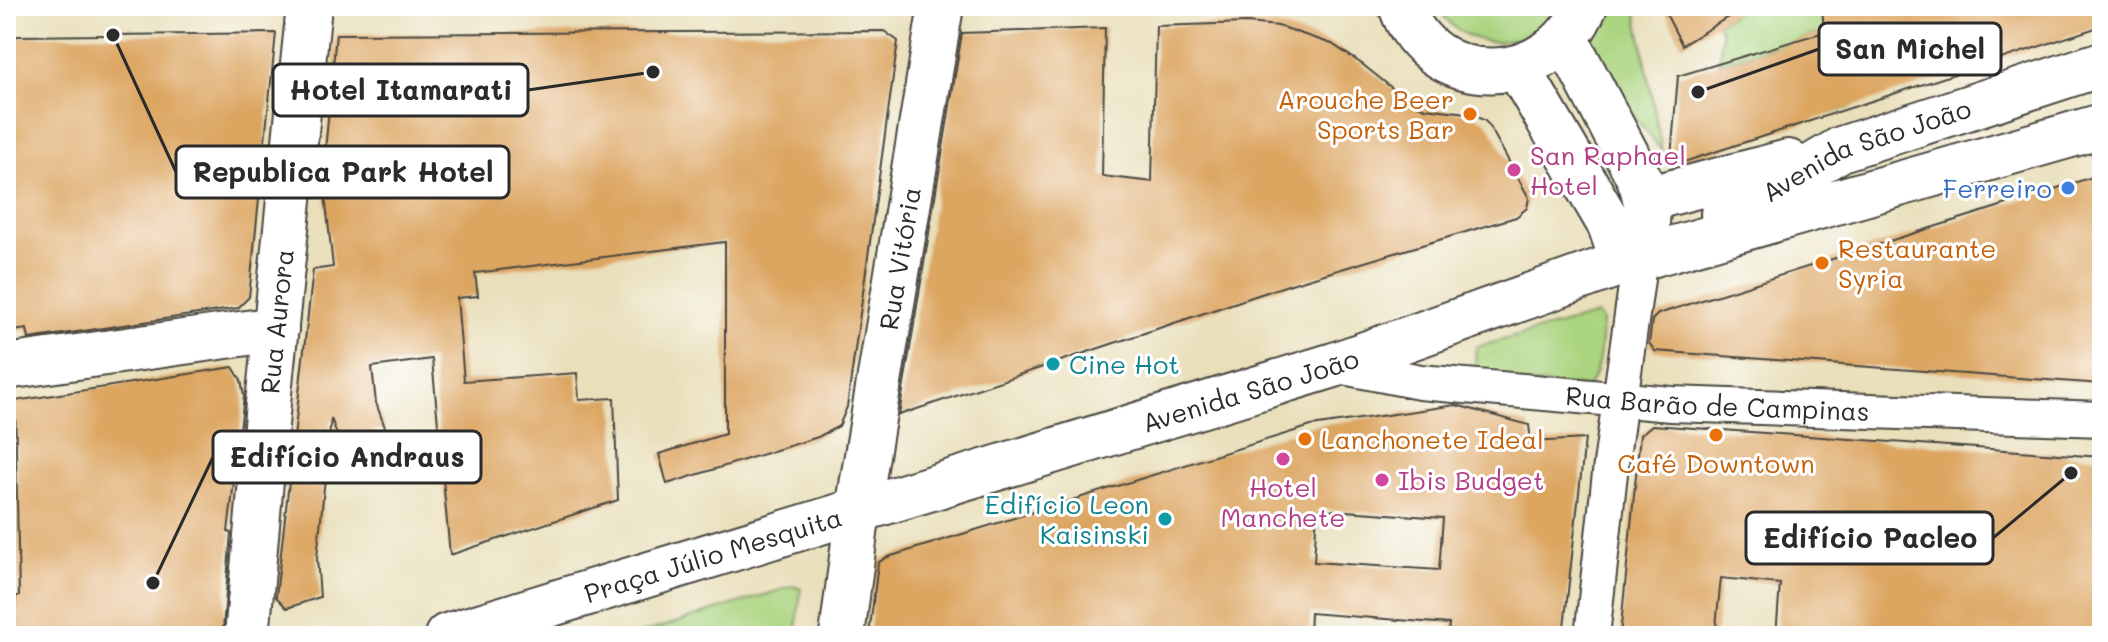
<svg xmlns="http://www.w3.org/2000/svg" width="2108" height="642" viewBox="0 0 2108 642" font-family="Mali,sans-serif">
<rect width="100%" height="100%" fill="#fff"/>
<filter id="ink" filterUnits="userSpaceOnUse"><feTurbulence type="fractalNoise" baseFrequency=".0125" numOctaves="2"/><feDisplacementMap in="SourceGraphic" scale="16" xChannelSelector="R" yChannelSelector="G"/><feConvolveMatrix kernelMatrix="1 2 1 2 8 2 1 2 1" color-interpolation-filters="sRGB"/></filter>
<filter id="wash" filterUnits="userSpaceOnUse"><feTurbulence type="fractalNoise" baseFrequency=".006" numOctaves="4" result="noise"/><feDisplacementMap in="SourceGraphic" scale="32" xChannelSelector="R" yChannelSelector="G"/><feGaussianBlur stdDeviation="1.8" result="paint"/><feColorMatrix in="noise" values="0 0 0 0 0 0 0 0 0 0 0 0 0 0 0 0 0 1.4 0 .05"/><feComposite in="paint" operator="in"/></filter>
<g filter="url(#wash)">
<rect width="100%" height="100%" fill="#e9dfba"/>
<!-- green -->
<path fill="#abd47f" stroke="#6b8055" stroke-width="2" d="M 1437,6 L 1557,6 C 1531,53 1462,54 1437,6 Z
M 1594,6 L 1628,6 L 1636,10 L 1662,151 L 1577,44 Z
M 1746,6 L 1822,6 L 1849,108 L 1830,114 L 1824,32 L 1719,63 L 1722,31 L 1717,24 Z
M 1597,315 L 1602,320 C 1601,342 1601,369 1588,387 L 1474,381 L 1476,347 Z
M 793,586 L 801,589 L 796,636 L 633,636 Z"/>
<g id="blocks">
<!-- building -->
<path fill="#dca560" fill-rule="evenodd" d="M 1662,6 L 1746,6 L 1682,45 Z
M 1822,6 L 2102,6 L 2102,26 L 1684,162 L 1671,157 L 1678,76 L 1824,32 Z
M 1247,23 L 1278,26 L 1332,44 L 1362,64 L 1407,100 L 1425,108 L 1467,113 L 1484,120 L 1489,125 L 1529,198 L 1527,208 L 1516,217 L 1291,284 L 899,415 L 962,33 L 1105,28 L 1102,176 L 1152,182 L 1156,26 Z
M 884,31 L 898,41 L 847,407 L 839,426 L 818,437 L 667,484 L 659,454 L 725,434 L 725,242 L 475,273 L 478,296 L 457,298 L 464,381 L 577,373 L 579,400 L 614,398 L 618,500 L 450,555 L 432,359 L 372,367 L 376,403 L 386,430 L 374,430 L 375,444 L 340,444 L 331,418 L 317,558 L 320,597 L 287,608 L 276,597 L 313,270 L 333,267 L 325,194 L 321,194 L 336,34 Z
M 276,33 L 249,297 L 238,308 L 164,319 L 29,339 L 27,329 L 13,331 L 7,38 L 18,36 Z
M 2102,174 L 2102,384 L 1655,351 L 1649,343 L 1652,320 L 1658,314 Z
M 233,367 L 241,380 L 244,396 L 228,532 L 231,533 L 223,629 L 206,636 L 12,636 L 16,597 L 19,595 L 15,401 Z
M 1456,405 L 1529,425 L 1531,442 L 1585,439 L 1563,636 L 1448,636 L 1449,624 L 1310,613 L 1309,636 L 869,636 L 878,563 L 885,558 L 1311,426 ZM 1317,509 L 1443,518 L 1439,570 L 1314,562 Z
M 1652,425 L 2102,457 L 2102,636 L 1776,636 L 1780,584 L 1721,578 L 1715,636 L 1620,636 L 1640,435 Z"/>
</g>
</g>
<g filter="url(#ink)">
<use href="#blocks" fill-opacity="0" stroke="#484640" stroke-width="2"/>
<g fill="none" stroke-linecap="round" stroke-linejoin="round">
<defs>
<g id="street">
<path id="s1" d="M 1334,365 L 1420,382 L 1671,404 L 2102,419"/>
<path d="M 1592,636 L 1611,464 L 1640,258"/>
</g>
<g id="secondary">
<path d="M 1401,6 C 1432,94 1551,90 1585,6"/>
<path d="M 1566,39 L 1639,178 C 1650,207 1650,229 1640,258"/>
<path d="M 1518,68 L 1610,225 L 1618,248 L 1619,264"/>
<path d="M 6,367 L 276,329"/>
<path id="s2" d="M 247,636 L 268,403 L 309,6"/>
<path id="s3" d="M 842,636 L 858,510 L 941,6"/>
</g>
<g id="primary">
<path d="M 1647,199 L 1788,162"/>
<path id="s4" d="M 1723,214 L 1757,199 L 1841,149 L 2102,64"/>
<path id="s5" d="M 447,636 L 1334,365 L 1619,264 L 2102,126"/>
</g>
</defs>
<!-- street casing -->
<use href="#street" stroke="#484640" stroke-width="38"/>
<!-- secondary casing -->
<use href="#secondary" stroke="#484640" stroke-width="48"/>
<!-- primary casing -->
<use href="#primary" stroke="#484640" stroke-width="48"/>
<!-- street -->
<use href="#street" stroke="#fff" stroke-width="34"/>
<!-- secondary -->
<use href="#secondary" stroke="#fff" stroke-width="44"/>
<!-- primary -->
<use href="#primary" stroke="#fff" stroke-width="44"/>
</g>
</g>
<!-- markers -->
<g fill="#e8710a" stroke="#fff" stroke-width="3">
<circle cx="1470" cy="114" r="8"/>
<circle cx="1822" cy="263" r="8"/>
<circle cx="1716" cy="435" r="8"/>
<circle cx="1305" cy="439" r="8"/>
</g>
<g fill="#d1479c" stroke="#fff" stroke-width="3">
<circle cx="1514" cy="170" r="8"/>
<circle cx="1283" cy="459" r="8"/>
<circle cx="1382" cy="480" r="8"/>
</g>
<circle fill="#3f7fe0" stroke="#fff" stroke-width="3" cx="2068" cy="188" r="8"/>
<g fill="#0f9aa8" stroke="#fff" stroke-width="3">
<circle cx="1053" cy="364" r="8"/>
<circle cx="1165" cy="519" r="8"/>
</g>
<g text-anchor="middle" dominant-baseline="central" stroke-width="6" stroke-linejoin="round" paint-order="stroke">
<!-- food labels -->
<g font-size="26" fill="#c56008" stroke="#fff" text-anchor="start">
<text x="1454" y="99" text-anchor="end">Arouche Beer<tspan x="1454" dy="30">Sports Bar</tspan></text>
<text x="1838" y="248">Restaurante<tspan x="1838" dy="30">Syria</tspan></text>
<text x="1321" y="439">Lanchonete Ideal</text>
<text x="1716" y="463" text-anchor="middle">Café Downtown</text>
</g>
<!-- street labels -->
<g font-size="26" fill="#2b2b2b" stroke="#fff">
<text stroke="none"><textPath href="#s4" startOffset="158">Avenida São João</textPath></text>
<text stroke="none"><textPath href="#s3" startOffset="382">Rua Vitória</textPath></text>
<text stroke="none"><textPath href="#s2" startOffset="316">Rua Aurora</textPath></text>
<text stroke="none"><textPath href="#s5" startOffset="840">Avenida São João</textPath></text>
<text stroke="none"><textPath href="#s1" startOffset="386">Rua Barão de Campinas</textPath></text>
<text stroke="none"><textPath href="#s5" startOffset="278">Praça Júlio Mesquita</textPath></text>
</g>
<!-- hotel labels -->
<g font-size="26" fill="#b23c85" stroke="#fff" text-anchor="start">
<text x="1530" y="155">San Raphael<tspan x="1530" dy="30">Hotel</tspan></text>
<text x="1398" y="480">Ibis Budget</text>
<text x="1283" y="487" text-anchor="middle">Hotel<tspan x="1283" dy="30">Manchete</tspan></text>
</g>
<!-- shop labels -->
<g font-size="26" fill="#366cbe" stroke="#fff" text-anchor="end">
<text x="2052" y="188">Ferreiro</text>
</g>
<!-- culture labels -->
<g font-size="26" fill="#0d838f" stroke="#fff" text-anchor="start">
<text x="1069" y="364">Cine Hot</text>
<text x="1149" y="504" text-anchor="end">Edifício Leon<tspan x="1149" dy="30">Kaisinski</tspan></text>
</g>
</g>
<!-- callouts -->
<path fill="none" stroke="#2b2b2b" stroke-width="3" d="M1698 92L1819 49M653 72L528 90M113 35L176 172M153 583L213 457M2071 473L1993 538"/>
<g fill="#2b2b2b" stroke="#fff" stroke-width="3">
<circle cx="1698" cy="92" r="8"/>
<circle cx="653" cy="72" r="8"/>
<circle cx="113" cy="35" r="8"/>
<circle cx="153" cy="583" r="8"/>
<circle cx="2071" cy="473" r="8"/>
</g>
<g fill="#fff" stroke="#2b2b2b" stroke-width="3">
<rect x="1819" y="23" width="182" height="52" rx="8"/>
<rect x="273" y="64" width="255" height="52" rx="8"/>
<rect x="176" y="146" width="333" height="52" rx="8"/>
<rect x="213" y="431" width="268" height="52" rx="8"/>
<rect x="1746" y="512" width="247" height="52" rx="8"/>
</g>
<g font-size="28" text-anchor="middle" font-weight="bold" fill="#2b2b2b">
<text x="1910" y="59">San Michel</text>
<text x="401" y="100">Hotel Itamarati</text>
<text x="343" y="182">Republica Park Hotel</text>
<text x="347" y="467">Edifício Andraus</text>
<text x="1870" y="548">Edifício Pacleo</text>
</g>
<!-- margin -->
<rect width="2108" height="642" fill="none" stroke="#fff" stroke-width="32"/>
</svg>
